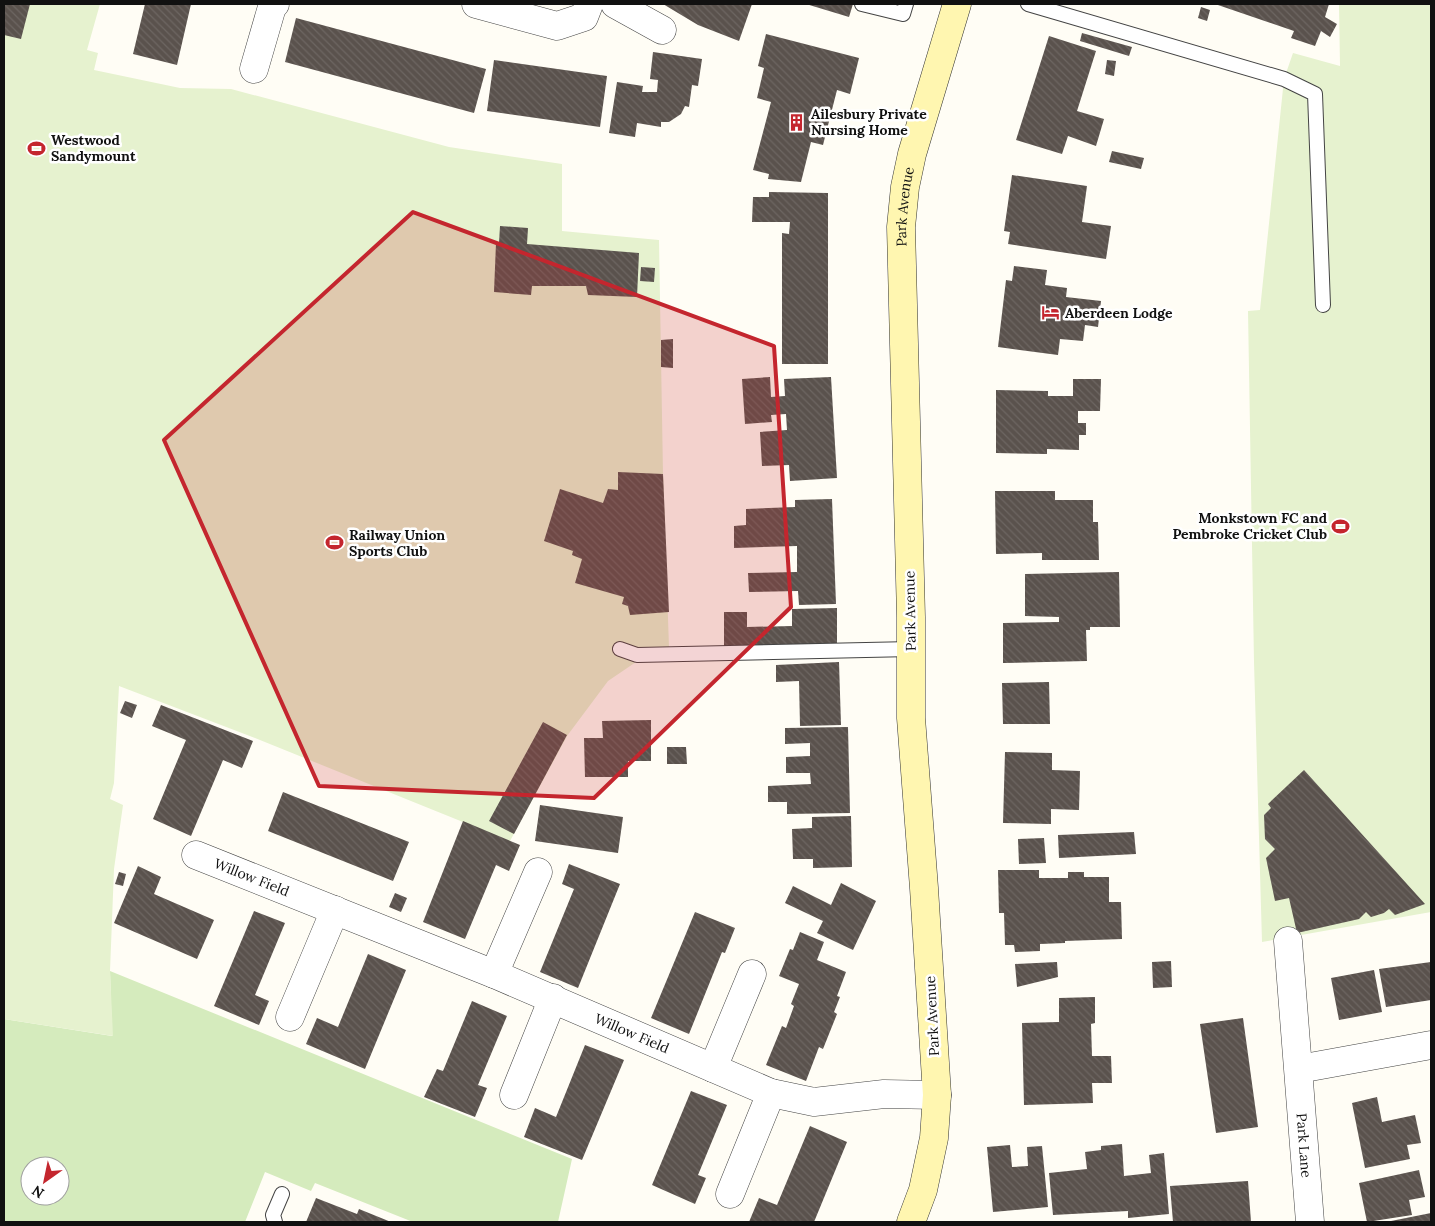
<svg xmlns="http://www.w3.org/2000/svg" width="1435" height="1226" viewBox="0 0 1435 1226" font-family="Lora,serif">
<defs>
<pattern id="building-back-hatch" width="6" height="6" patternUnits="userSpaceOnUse" patternTransform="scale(1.25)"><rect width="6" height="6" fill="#5a524d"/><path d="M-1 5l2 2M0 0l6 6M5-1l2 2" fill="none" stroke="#6d6662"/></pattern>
</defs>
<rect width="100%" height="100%" fill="#fffdf5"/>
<!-- grass -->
<path fill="#d5ebbd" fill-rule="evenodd" d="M 110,971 L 572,1159 L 558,1222 L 413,1222 L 315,1183 L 311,1191 L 265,1172 L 245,1222 L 4,1222 L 4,1019 L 112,1036 ZM 30,1166 L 60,1166 L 60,1196 L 30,1196 Z"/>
<!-- pitch -->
<path fill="#e6f2cf" d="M 4,4 L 100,4 L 87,50 L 98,53 L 94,70 L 180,88 L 231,89 L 449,147 L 562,164 L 562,231 L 659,240 L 663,474 L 669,647 L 639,648 L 636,662 L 608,681 L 567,736 L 510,841 L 255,738 L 119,686 L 114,783 L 110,799 L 123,805 L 114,869 L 110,971 L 113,1036 L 4,1019 Z
M 1339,4 L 1431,4 L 1431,912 L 1262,942 L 1254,662 L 1248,311 L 1260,310 L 1284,79 L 1293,53 L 1340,66 Z"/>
<!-- building -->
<path fill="url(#building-back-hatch)" d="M 4,4 L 30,4 L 21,39 L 4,35 Z
M 145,4 L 191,4 L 177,65 L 133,54 Z
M 663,4 L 752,4 L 739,41 L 698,25 Z
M 806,4 L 853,4 L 849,17 Z
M 1215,4 L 1329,4 L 1325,17 L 1337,24 L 1330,37 L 1321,31 L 1315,46 L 1291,38 L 1294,31 Z
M 1201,7 L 1210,10 L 1207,21 L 1198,18 Z
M 296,18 L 486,69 L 474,113 L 285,62 Z
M 1082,33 L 1132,47 L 1129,56 L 1080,41 Z
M 766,34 L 859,58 L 850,94 L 837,90 L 823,145 L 811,142 L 801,182 L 768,179 L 769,174 L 753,170 L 771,102 L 757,98 L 764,68 L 758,66 Z
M 1049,36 L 1096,51 L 1077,111 L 1104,119 L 1096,146 L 1068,136 L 1062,154 L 1016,140 Z
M 653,52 L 702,59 L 698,86 L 692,85 L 689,107 L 685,106 L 681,114 L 669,122 L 661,122 L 661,127 L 637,123 L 635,137 L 609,133 L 617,82 L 643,86 L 642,92 L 657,92 L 658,80 L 650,79 Z
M 494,60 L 607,76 L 600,127 L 487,111 Z
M 1107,60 L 1116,61 L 1114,76 L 1105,74 Z
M 1112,151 L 1144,158 L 1141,169 L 1109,162 Z
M 1012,175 L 1087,186 L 1082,222 L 1111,226 L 1106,259 L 1008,244 L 1010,232 L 1004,231 Z
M 769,192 L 828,193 L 828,364 L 782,364 L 782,233 L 789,234 L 790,222 L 752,222 L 753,197 L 769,197 Z
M 500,226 L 528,228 L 527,244 L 639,253 L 637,297 L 588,295 L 586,286 L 532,286 L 531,295 L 494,292 L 496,243 L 499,243 Z
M 1014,266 L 1047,270 L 1045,285 L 1067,288 L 1066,297 L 1101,301 L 1098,327 L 1085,325 L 1083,341 L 1060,339 L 1058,355 L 998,347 L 1006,280 L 1012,281 Z
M 641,267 L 655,268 L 654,282 L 640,281 Z
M 673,339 L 673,368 L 661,367 L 661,340 Z
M 770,377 L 771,397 L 785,396 L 784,379 L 831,377 L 837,478 L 790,481 L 789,465 L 762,466 L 760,432 L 787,430 L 786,414 L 771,415 L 772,422 L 745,424 L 742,379 Z
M 1073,379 L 1101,379 L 1100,411 L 1078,411 L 1078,423 L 1086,423 L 1086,435 L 1079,435 L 1079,450 L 1047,449 L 1047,454 L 996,453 L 996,390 L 1048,391 L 1048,396 L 1073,396 Z
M 618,472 L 663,474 L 669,612 L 630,615 L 628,606 L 622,604 L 624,597 L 575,583 L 582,559 L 572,555 L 573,551 L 544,541 L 560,489 L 603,503 L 608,489 L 618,490 Z
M 995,491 L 1055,491 L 1055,500 L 1093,500 L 1093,522 L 1098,522 L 1099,560 L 1042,560 L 1042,553 L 996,554 Z
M 832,499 L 836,604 L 799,605 L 798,591 L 749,592 L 748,573 L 797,572 L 797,546 L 734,548 L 734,526 L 746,525 L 746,509 L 795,507 L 795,500 Z
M 1119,572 L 1120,627 L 1090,627 L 1090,630 L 1086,630 L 1087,661 L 1003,663 L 1003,623 L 1059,622 L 1059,617 L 1025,616 L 1025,574 Z
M 837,608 L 837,646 L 724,647 L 724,612 L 747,612 L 747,627 L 792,626 L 792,609 Z
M 839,662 L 841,725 L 800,726 L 799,681 L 776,682 L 776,665 Z
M 1049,682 L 1050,724 L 1003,724 L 1002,683 Z
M 125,701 L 137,705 L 132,718 L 120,713 Z
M 161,705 L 253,741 L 242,768 L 223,760 L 191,836 L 153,819 L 186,740 L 152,726 Z
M 651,720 L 651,761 L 628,761 L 628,777 L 585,777 L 584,738 L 603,738 L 602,721 Z
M 543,722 L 567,735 L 514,834 L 489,821 Z
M 848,727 L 850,813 L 787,814 L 787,802 L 768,802 L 768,786 L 811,784 L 810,773 L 786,773 L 786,757 L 810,756 L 810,743 L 785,744 L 785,728 Z
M 667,747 L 686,747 L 687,764 L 667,764 Z
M 1005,752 L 1052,753 L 1052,770 L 1080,771 L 1079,810 L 1051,809 L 1051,824 L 1003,823 Z
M 1304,770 L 1425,904 L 1395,915 L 1389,909 L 1384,913 L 1371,917 L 1366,912 L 1359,919 L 1297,933 L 1289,898 L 1275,901 L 1266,858 L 1275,849 L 1265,839 L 1264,815 L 1271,808 L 1268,804 Z
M 283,792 L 409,842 L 393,881 L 268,831 Z
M 540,805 L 623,817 L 618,853 L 535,841 Z
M 851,816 L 852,867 L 813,868 L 813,859 L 793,859 L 792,829 L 812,828 L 812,817 Z
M 463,821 L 520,845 L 509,871 L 496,865 L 465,939 L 423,922 Z
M 1134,832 L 1136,854 L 1059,858 L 1058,835 Z
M 1044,838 L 1046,863 L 1019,864 L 1018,839 Z
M 569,864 L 620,884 L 578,988 L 540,972 L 574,889 L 562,884 Z
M 138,866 L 161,877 L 154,894 L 214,920 L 197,959 L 114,923 Z
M 998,870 L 1039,870 L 1039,878 L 1068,878 L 1068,872 L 1084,872 L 1084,877 L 1109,877 L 1109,902 L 1121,902 L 1122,939 L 1065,941 L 1065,943 L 1040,944 L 1040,951 L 1015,952 L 1014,945 L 1005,945 L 1004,913 L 999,913 Z
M 119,872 L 126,874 L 123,886 L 115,884 Z
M 841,883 L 876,901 L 853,950 L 817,933 L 823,921 L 785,903 L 793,886 L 831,905 Z
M 395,893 L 407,898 L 401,912 L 389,907 Z
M 254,911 L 285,923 L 255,995 L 269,1001 L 259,1025 L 214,1006 Z
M 695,912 L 735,928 L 725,953 L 722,952 L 689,1034 L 651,1018 Z
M 800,932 L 824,942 L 817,960 L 846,972 L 837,996 L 840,997 L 834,1012 L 837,1014 L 823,1049 L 819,1047 L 806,1081 L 766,1065 L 782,1026 L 786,1028 L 794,1006 L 791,1004 L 799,984 L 779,976 L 790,949 L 793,950 Z
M 368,954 L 406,970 L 365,1069 L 306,1044 L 317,1018 L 338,1027 Z
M 1171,961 L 1172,987 L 1153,988 L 1152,962 Z
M 1057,962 L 1058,977 L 1017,987 L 1015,964 Z
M 1431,962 L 1431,1000 L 1386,1007 L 1379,969 Z
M 1374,970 L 1382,1012 L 1339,1020 L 1331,978 Z
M 1095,997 L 1095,1023 L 1091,1024 L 1092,1056 L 1111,1056 L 1112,1083 L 1092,1083 L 1093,1103 L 1024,1105 L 1022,1023 L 1059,1022 L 1059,998 Z
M 472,1001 L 507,1016 L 478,1085 L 487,1088 L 475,1117 L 424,1097 L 437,1069 L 443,1071 Z
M 1243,1018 L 1258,1127 L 1216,1133 L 1200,1024 Z
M 585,1045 L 624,1060 L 582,1160 L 524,1137 L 535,1108 L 556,1117 Z
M 691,1091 L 727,1105 L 698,1175 L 706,1178 L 695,1204 L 652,1185 Z
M 1377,1097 L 1382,1122 L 1415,1115 L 1421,1143 L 1407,1145 L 1410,1159 L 1365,1168 L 1352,1103 Z
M 810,1126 L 847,1142 L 814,1222 L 749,1222 L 759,1198 L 777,1205 Z
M 1122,1144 L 1124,1176 L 1151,1173 L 1149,1155 L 1164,1153 L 1169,1214 L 1128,1218 L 1128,1211 L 1053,1215 L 1049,1173 L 1087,1169 L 1085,1152 L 1101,1150 L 1101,1146 Z
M 1010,1145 L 1012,1167 L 1028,1166 L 1027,1147 L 1042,1146 L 1048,1207 L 993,1212 L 987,1147 Z
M 1419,1170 L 1425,1197 L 1409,1200 L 1412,1215 L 1367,1222 L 1359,1183 Z
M 1248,1181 L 1251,1222 L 1173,1222 L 1170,1186 Z
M 316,1198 L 357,1214 L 359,1209 L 391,1222 L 306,1222 Z
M 1431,1213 L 1431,1222 L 1391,1222 L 1391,1221 Z"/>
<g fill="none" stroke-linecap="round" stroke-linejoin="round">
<defs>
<path id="lane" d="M 862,4 L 903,14 L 906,4
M 1028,4 L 1284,79 L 1315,94 L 1323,305
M 620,649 L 637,655 L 912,649
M 275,1222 L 273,1215 L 282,1194"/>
<g id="street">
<path d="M 476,4 L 557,26 L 584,17 L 589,4"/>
<path d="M 615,4 L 662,30"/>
<path d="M 254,69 L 272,7 L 275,4"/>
<path id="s1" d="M 196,855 L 494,974 L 771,1093 L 814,1102 L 884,1094 L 937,1095"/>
<path id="s2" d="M 1288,941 L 1310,1222"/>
<path d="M 494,974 L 538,872"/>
<path d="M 290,1017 L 335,910"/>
<path d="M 713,1068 L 752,974"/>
<path d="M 1299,1069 L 1431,1045"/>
<path d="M 514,1095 L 553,998"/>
<path d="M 730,1194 L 771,1093"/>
</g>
<g id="secondary">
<path id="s3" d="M 911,1222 L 923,1190 L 934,1138 L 937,1095 L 924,888 L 911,718 L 911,617 L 901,227 L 905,187 L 912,154 L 957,4"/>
</g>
</defs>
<!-- lane casing -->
<use href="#lane" stroke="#444" stroke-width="16"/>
<!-- street casing -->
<use href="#street" stroke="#444" stroke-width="29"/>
<!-- secondary casing -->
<use href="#secondary" stroke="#333" stroke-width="29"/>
<!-- lane -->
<use href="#lane" stroke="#fff" stroke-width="14"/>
<!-- street -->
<use href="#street" stroke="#fff" stroke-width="28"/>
<!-- secondary -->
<use href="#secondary" stroke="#fff6b0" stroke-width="28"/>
</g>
<!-- marked area -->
<path fill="#c4262e" fill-opacity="0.2" stroke="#c4262e" stroke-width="4" stroke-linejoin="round" d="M 413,212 L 774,346 L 791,607 L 594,798 L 319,786 L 164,440 Z"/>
<!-- icons -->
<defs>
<symbol id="building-bare" viewBox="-9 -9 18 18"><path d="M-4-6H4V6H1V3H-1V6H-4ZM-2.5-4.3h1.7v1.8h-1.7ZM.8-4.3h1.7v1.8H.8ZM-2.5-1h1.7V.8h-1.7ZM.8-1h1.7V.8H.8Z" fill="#c4262e" stroke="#fff" stroke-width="2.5" paint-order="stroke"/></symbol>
<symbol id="stadium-bare" viewBox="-9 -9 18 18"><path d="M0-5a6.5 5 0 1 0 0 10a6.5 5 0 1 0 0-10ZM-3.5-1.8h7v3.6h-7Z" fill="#c4262e" stroke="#fff" stroke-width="2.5" paint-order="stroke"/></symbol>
<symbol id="hotel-bare" viewBox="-9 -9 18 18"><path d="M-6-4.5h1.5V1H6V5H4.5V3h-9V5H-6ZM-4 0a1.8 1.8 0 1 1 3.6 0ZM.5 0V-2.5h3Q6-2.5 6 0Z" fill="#c4262e" stroke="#fff" stroke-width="2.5" paint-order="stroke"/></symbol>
</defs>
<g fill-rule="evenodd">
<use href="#building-bare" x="784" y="110" width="25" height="25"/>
<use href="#stadium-bare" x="24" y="136" width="25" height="25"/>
<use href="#hotel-bare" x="1038" y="300" width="25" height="25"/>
<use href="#stadium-bare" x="1328" y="514" width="25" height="25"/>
<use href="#stadium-bare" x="322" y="530" width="25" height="25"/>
</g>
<g text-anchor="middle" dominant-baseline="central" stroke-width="5" stroke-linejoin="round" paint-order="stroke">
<!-- poi labels -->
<g font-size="14" font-weight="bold" fill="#111" stroke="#fff" text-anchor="start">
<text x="811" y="114">Ailesbury Private<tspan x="811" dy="16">Nursing Home</tspan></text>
<text x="51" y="140">Westwood<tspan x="51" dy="16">Sandymount</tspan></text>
<text x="1065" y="313">Aberdeen Lodge</text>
<text x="1327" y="518" text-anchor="end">Monkstown FC and<tspan x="1327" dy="16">Pembroke Cricket Club</tspan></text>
<text x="349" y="535">Railway Union<tspan x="349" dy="16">Sports Club</tspan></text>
</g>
<!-- street labels -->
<g font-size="14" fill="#111" stroke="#fff">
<text stroke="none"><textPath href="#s3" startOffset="1020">Park Avenue</textPath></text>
<text transform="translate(910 611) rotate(-91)">Park Avenue</text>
<text stroke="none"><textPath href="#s1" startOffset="60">Willow Field</textPath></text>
<text transform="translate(932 1016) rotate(-93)">Park Avenue</text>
<text stroke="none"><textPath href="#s1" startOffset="471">Willow Field</textPath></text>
<text stroke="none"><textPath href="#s2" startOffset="205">Park Lane</textPath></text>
</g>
</g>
<!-- border -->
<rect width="1435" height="1226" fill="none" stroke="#111111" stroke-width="10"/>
<!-- north arrow -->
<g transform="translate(45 1181) rotate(213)"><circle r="24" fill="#ffffff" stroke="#a0a0a0"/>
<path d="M0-4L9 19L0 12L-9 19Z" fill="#c4262e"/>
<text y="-8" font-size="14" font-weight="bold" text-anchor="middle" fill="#111111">N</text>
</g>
</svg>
